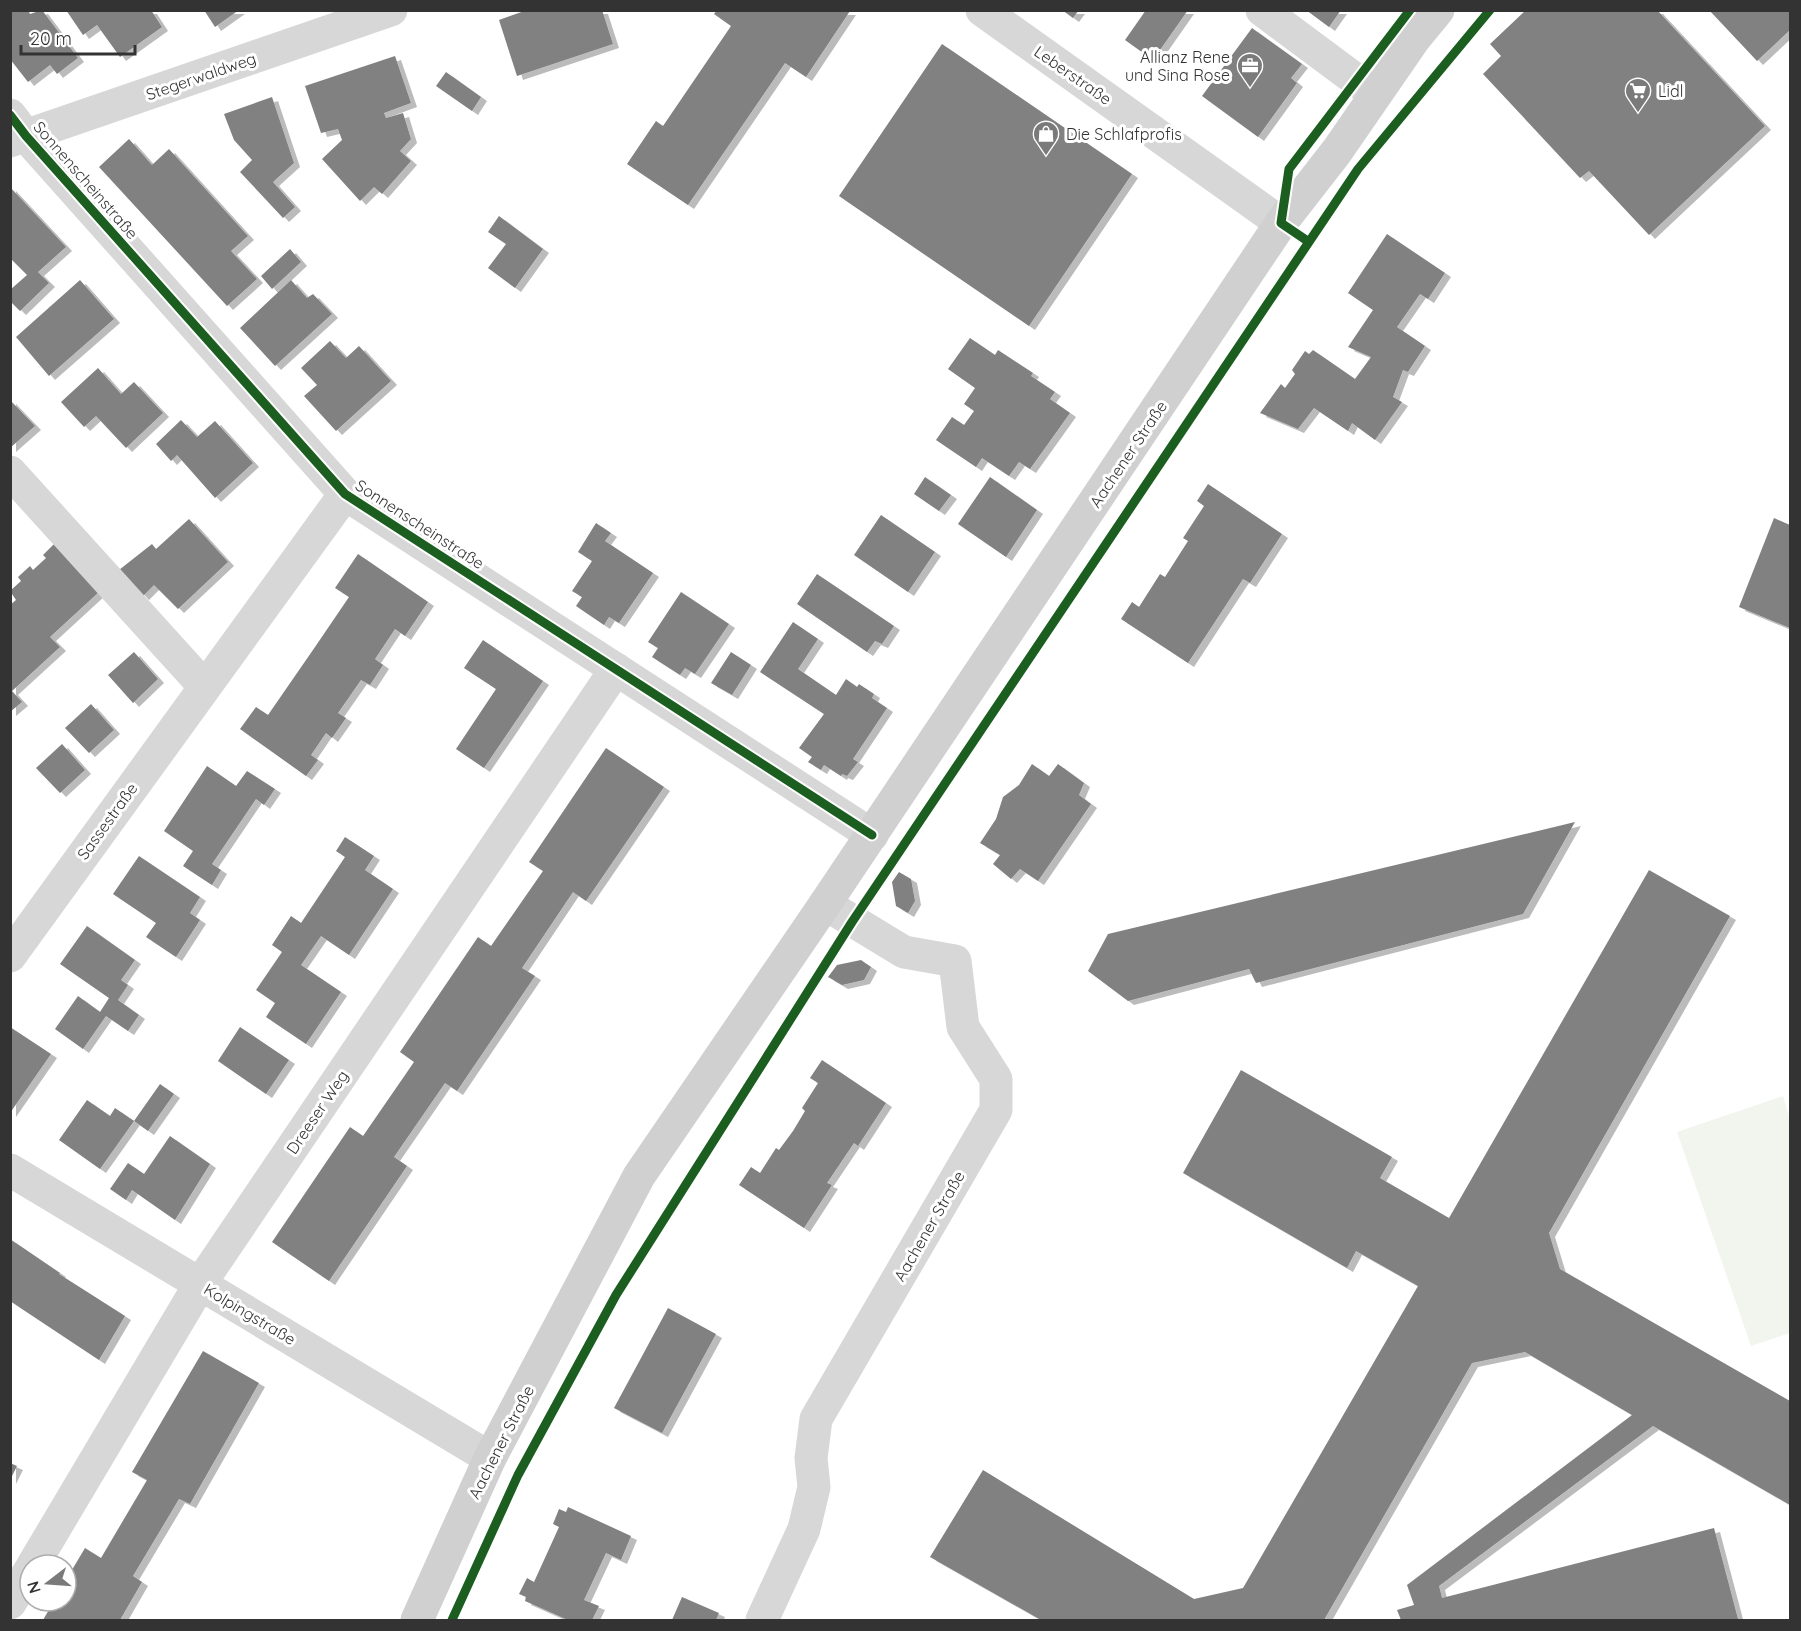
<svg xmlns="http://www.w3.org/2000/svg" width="1801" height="1631" viewBox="0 0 1801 1631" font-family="Quicksand,sans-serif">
<defs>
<filter id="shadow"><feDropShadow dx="6" dy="4" stdDeviation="0" flood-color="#0004"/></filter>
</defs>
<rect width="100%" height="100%" fill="#fff"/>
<!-- green -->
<path fill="#f1f5ed" d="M 1783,1096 L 1790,1119 L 1790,1333 L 1751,1346 L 1677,1132 Z"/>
<!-- building -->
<path fill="#818181" filter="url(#shadow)" d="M 10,10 L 28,10 L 30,14 L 42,10 L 78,58 L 57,74 L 50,65 L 28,82 L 10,59 Z
M 66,10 L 151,10 L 162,27 L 120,57 L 97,25 L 83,35 Z
M 204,10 L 239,10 L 215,27 Z
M 527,10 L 602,10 L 613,44 L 517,76 L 499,20 Z
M 717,10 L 850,11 L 806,77 L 785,63 L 688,205 L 627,164 L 656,121 L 663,126 L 731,26 L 714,14 Z
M 1062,10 L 1079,10 L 1073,18 Z
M 1146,10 L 1188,10 L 1153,60 L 1125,40 Z
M 1306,10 L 1341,10 L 1329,27 Z
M 1526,10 L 1657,10 L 1765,126 L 1649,235 L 1589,171 L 1580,178 L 1483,74 L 1501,56 L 1490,44 Z
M 1709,10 L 1790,10 L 1790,30 L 1757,61 Z
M 1252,28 L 1302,64 L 1291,78 L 1297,83 L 1258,137 L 1202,96 Z
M 942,44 L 1132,174 L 1029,326 L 839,196 Z
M 395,56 L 411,103 L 384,113 L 386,118 L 403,113 L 411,139 L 400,151 L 411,161 L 382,194 L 374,187 L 360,201 L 322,159 L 342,140 L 338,129 L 321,133 L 305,86 Z
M 446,72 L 481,97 L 472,111 L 436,86 Z
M 272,97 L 294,163 L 273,182 L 295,207 L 283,218 L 240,172 L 252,160 L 234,140 L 224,114 Z
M 129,139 L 152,165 L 169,149 L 248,236 L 231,251 L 257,279 L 227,306 L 99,167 Z
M 10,187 L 66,247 L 38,272 L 49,283 L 20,311 L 10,301 L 10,290 L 27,275 L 10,258 Z
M 499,216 L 543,249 L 515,288 L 488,268 L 506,244 L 488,232 Z
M 1387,234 L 1445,273 L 1428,299 L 1420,294 L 1397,327 L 1425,346 L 1408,372 L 1403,370 L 1393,397 L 1402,402 L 1375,440 L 1352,423 L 1348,431 L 1314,408 L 1298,429 L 1260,413 L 1281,384 L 1285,388 L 1295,374 L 1292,370 L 1305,351 L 1309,354 L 1313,350 L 1355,379 L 1371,357 L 1348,347 L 1373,310 L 1348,293 Z
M 290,249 L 301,262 L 272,289 L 261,276 Z
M 80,280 L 114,319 L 49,376 L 16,337 Z
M 291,280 L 307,298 L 313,294 L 332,314 L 275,366 L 240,328 Z
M 970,338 L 995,355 L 998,350 L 1033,373 L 1031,376 L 1055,392 L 1050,399 L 1070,413 L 1030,469 L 1019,462 L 1009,476 L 982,458 L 976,467 L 936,440 L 952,417 L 964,425 L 974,411 L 964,404 L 975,388 L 948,369 Z
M 330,341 L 346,358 L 359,346 L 391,381 L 336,431 L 304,396 L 317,385 L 301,368 Z
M 98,368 L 121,394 L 134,382 L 163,413 L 126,448 L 96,416 L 84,427 L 61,402 Z
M 10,400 L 35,426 L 10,448 Z
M 181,420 L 197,437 L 215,421 L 253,463 L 215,498 L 177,455 L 171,461 L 156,444 Z
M 925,477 L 951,495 L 939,511 L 914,494 Z
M 990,477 L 1037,510 L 1006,557 L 958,524 Z
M 1208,484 L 1282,534 L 1250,583 L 1243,579 L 1188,663 L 1121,619 L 1132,602 L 1139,607 L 1160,574 L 1165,577 L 1188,541 L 1183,538 L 1204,506 L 1197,501 Z
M 881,515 L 935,552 L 908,592 L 854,555 Z
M 1774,518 L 1790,525 L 1790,628 L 1739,607 Z
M 189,519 L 228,562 L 178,609 L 154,585 L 143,596 L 119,570 L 152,544 L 156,549 Z
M 596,523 L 611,533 L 605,541 L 653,573 L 619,623 L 609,617 L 604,625 L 576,606 L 582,597 L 572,591 L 592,561 L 578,552 Z
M 55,543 L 100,591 L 50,637 L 60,647 L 12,691 L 22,702 L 10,712 L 10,605 L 16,600 L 10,591 L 21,581 L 18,577 L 30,566 L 33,570 L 46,558 L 43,555 Z
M 358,554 L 428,602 L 405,636 L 395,629 L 375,659 L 383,665 L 370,685 L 361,680 L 338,713 L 346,718 L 332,738 L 326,733 L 311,755 L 318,760 L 306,776 L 240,729 L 256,707 L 268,715 L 315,647 L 349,597 L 335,588 Z
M 817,574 L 894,626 L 882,644 L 875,641 L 867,652 L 797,604 Z
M 681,592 L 729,624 L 695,674 L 685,668 L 680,675 L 652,657 L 658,648 L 648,642 Z
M 793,622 L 818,639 L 798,669 L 836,695 L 846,679 L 857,687 L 859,684 L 874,694 L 872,698 L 887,708 L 853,759 L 858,762 L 847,776 L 842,774 L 841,776 L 824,765 L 821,770 L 808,762 L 812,757 L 799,748 L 824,714 L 760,672 Z
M 483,640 L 543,681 L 484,768 L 456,749 L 496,689 L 464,668 Z
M 134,652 L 158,679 L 133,703 L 108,675 Z
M 731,652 L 751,665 L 732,695 L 711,683 Z
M 91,704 L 114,730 L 89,753 L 65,728 Z
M 62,744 L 85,770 L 60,793 L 36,768 Z
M 606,748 L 664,787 L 586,901 L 573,892 L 522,968 L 535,976 L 457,1091 L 445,1083 L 394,1157 L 407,1166 L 329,1281 L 272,1242 L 350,1127 L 363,1136 L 414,1062 L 400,1052 L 478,937 L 491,946 L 543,871 L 529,862 Z
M 1032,764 L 1049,776 L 1058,764 L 1084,783 L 1079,795 L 1091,804 L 1038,881 L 1020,869 L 1011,879 L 993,864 L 1000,855 L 980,843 L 996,819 L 1003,797 L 1019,785 Z
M 207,766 L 236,786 L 247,771 L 275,789 L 264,805 L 256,799 L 212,864 L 221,870 L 212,885 L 183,866 L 193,851 L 164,831 Z
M 1575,822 L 1523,914 L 1256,983 L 1249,969 L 1128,1001 L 1088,971 L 1108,934 Z
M 345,837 L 374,856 L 365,870 L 393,889 L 349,955 L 321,936 L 301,965 L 341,992 L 306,1044 L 266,1017 L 275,1003 L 256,990 L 282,952 L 272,945 L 291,916 L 301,923 L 345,857 L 336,851 Z
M 139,856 L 200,897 L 190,913 L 200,920 L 176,957 L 146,937 L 156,923 L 113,894 Z
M 1649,870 L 1730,916 L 1549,1233 L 1560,1269 L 1790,1401 L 1790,1505 L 1653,1426 L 1439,1586 L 1442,1598 L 1714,1528 L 1738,1619 L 1401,1620 L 1397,1610 L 1414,1605 L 1407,1585 L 1632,1415 L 1525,1352 L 1472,1363 L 1324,1620 L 1041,1620 L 930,1557 L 983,1470 L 1194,1599 L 1243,1588 L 1418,1286 L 1356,1251 L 1347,1268 L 1183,1173 L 1241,1070 L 1392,1157 L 1380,1178 L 1449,1218 Z
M 899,872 L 911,879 L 915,901 L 908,913 L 896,906 L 892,882 Z
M 87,926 L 135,960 L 121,980 L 128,985 L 118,1000 L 139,1015 L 128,1031 L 106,1016 L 83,1049 L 55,1029 L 78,996 L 100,1012 L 109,998 L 60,964 Z
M 861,960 L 871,967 L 864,980 L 842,985 L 828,977 L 837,965 Z
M 10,1027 L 51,1054 L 10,1113 Z
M 240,1027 L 289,1060 L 266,1094 L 218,1061 Z
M 822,1060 L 886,1103 L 858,1146 L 854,1143 L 827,1183 L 832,1185 L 804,1228 L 739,1185 L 751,1167 L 760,1173 L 776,1148 L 779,1150 L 793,1131 L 805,1111 L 802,1108 L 818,1083 L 810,1078 Z
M 160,1084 L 174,1094 L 148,1131 L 134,1121 Z
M 87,1100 L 110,1116 L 115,1108 L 134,1121 L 100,1169 L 59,1140 Z
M 170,1136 L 210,1164 L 175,1220 L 132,1190 L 126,1200 L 110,1189 L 128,1163 L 144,1174 Z
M 10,1239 L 60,1273 L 59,1274 L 125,1316 L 99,1360 L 10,1301 Z
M 668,1308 L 716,1334 L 662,1433 L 614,1408 Z
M 203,1351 L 259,1383 L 190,1504 L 179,1499 L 133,1576 L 142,1582 L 120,1620 L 43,1620 L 54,1601 L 66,1601 L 66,1580 L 85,1548 L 101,1558 L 147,1480 L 132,1472 Z
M 10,1463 L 17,1466 L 10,1480 Z
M 568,1507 L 631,1536 L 621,1560 L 606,1553 L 584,1600 L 599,1606 L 592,1620 L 568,1620 L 525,1601 L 526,1597 L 519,1594 L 527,1578 L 534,1582 L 559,1527 L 553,1524 L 559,1509 L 566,1512 Z
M 682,1597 L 719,1613 L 716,1620 L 672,1620 Z"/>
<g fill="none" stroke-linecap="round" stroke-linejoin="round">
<!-- street -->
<path stroke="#d7d7d7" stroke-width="33" d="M 982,10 L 1281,223
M 1262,10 L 1375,94
M 10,115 L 26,136 L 345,494 L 872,835
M 10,141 L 391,10
M 10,472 L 204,686
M 10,956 L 345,494
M 10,1170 L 490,1458
M 33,1565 L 200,1284 L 616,669
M 10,1603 L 30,1570
M 762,1620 L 804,1529 L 814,1487 L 811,1458 L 816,1419 L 996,1110 L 996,1079 L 963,1027 L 955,961 L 904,952 L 825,904"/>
<!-- secondary -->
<path stroke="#d0d0d0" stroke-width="33" d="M 417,1620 L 490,1458 L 639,1176 L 825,904 L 1281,223 L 1337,151 L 1415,38 L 1438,10"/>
<defs>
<path id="cycleway" d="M 10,115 L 26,136 L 345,494 L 872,835
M 1309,242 L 1281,223 L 1289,169 L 1410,10
M 452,1620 L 518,1475 L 616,1295 L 852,922 L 1358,169 L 1490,10"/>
</defs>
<!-- cycleway casing -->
<use href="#cycleway" stroke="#fff" stroke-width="13"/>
<!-- cycleway -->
<use href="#cycleway" stroke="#1b5e20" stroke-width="9"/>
</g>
<!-- icons -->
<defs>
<symbol id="office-pin" viewBox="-11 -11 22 30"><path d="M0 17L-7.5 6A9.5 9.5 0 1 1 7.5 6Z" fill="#7a7a7a" stroke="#fff"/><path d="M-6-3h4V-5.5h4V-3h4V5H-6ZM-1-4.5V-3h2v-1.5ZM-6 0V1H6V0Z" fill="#fff"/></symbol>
<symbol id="supermarket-pin" viewBox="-11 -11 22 30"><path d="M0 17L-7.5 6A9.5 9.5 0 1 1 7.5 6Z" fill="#7a7a7a" stroke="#fff"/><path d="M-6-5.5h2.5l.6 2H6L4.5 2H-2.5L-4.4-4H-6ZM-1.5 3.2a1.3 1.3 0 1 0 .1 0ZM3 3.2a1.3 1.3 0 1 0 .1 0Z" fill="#fff"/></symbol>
<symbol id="shop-pin" viewBox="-11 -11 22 30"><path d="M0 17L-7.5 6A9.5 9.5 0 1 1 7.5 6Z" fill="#7a7a7a" stroke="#fff"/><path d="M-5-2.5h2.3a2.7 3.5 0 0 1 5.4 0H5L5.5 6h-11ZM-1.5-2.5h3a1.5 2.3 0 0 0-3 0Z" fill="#fff"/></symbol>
</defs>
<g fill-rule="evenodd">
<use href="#office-pin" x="1235" y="51" width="30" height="40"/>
<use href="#supermarket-pin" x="1623" y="76" width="30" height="40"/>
<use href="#shop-pin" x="1031" y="119" width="30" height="40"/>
</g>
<g text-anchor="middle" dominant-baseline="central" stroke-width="6" stroke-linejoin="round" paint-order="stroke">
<!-- poi labels -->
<g font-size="16" fill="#333" stroke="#fff" text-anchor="start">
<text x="1230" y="57" text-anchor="end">Allianz Rene<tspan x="1230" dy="18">und Sina Rose</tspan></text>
<text x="1658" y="91">Lidl</text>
<text x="1066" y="134">Die Schlafprofis</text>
</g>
<!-- street labels -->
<g font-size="16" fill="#333" stroke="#fff">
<text transform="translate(1073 75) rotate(35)">Leberstraße</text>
<text transform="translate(201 76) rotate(-19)">Stegerwaldweg</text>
<text transform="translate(86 180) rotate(49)">Sonnenscheinstraße</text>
<text transform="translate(1128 454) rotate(-56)">Aachener Straße</text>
<text transform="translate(420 524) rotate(33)">Sonnenscheinstraße</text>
<text transform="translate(107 821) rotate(-54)">Sassestraße</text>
<text transform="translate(317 1112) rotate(-56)">Dreeser Weg</text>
<text transform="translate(929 1226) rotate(-60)">Aachener Straße</text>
<text transform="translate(250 1314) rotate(31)">Kolpingstraße</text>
<text transform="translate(501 1442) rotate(-63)">Aachener Straße</text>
</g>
</g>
<!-- border -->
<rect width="1801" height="1631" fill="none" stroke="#333333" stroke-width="24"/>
<!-- north arrow -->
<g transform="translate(48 1583) rotate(253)"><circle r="28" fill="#ffffff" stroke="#adadad" stroke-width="1.5"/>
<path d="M0-4.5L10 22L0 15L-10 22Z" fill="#7a7a7a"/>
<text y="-9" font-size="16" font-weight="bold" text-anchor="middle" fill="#333333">N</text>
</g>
<!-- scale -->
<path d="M21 45v9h114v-9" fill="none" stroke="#333333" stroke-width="3"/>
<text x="30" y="45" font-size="18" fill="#333333" stroke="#ffffff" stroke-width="4.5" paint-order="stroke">20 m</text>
</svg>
